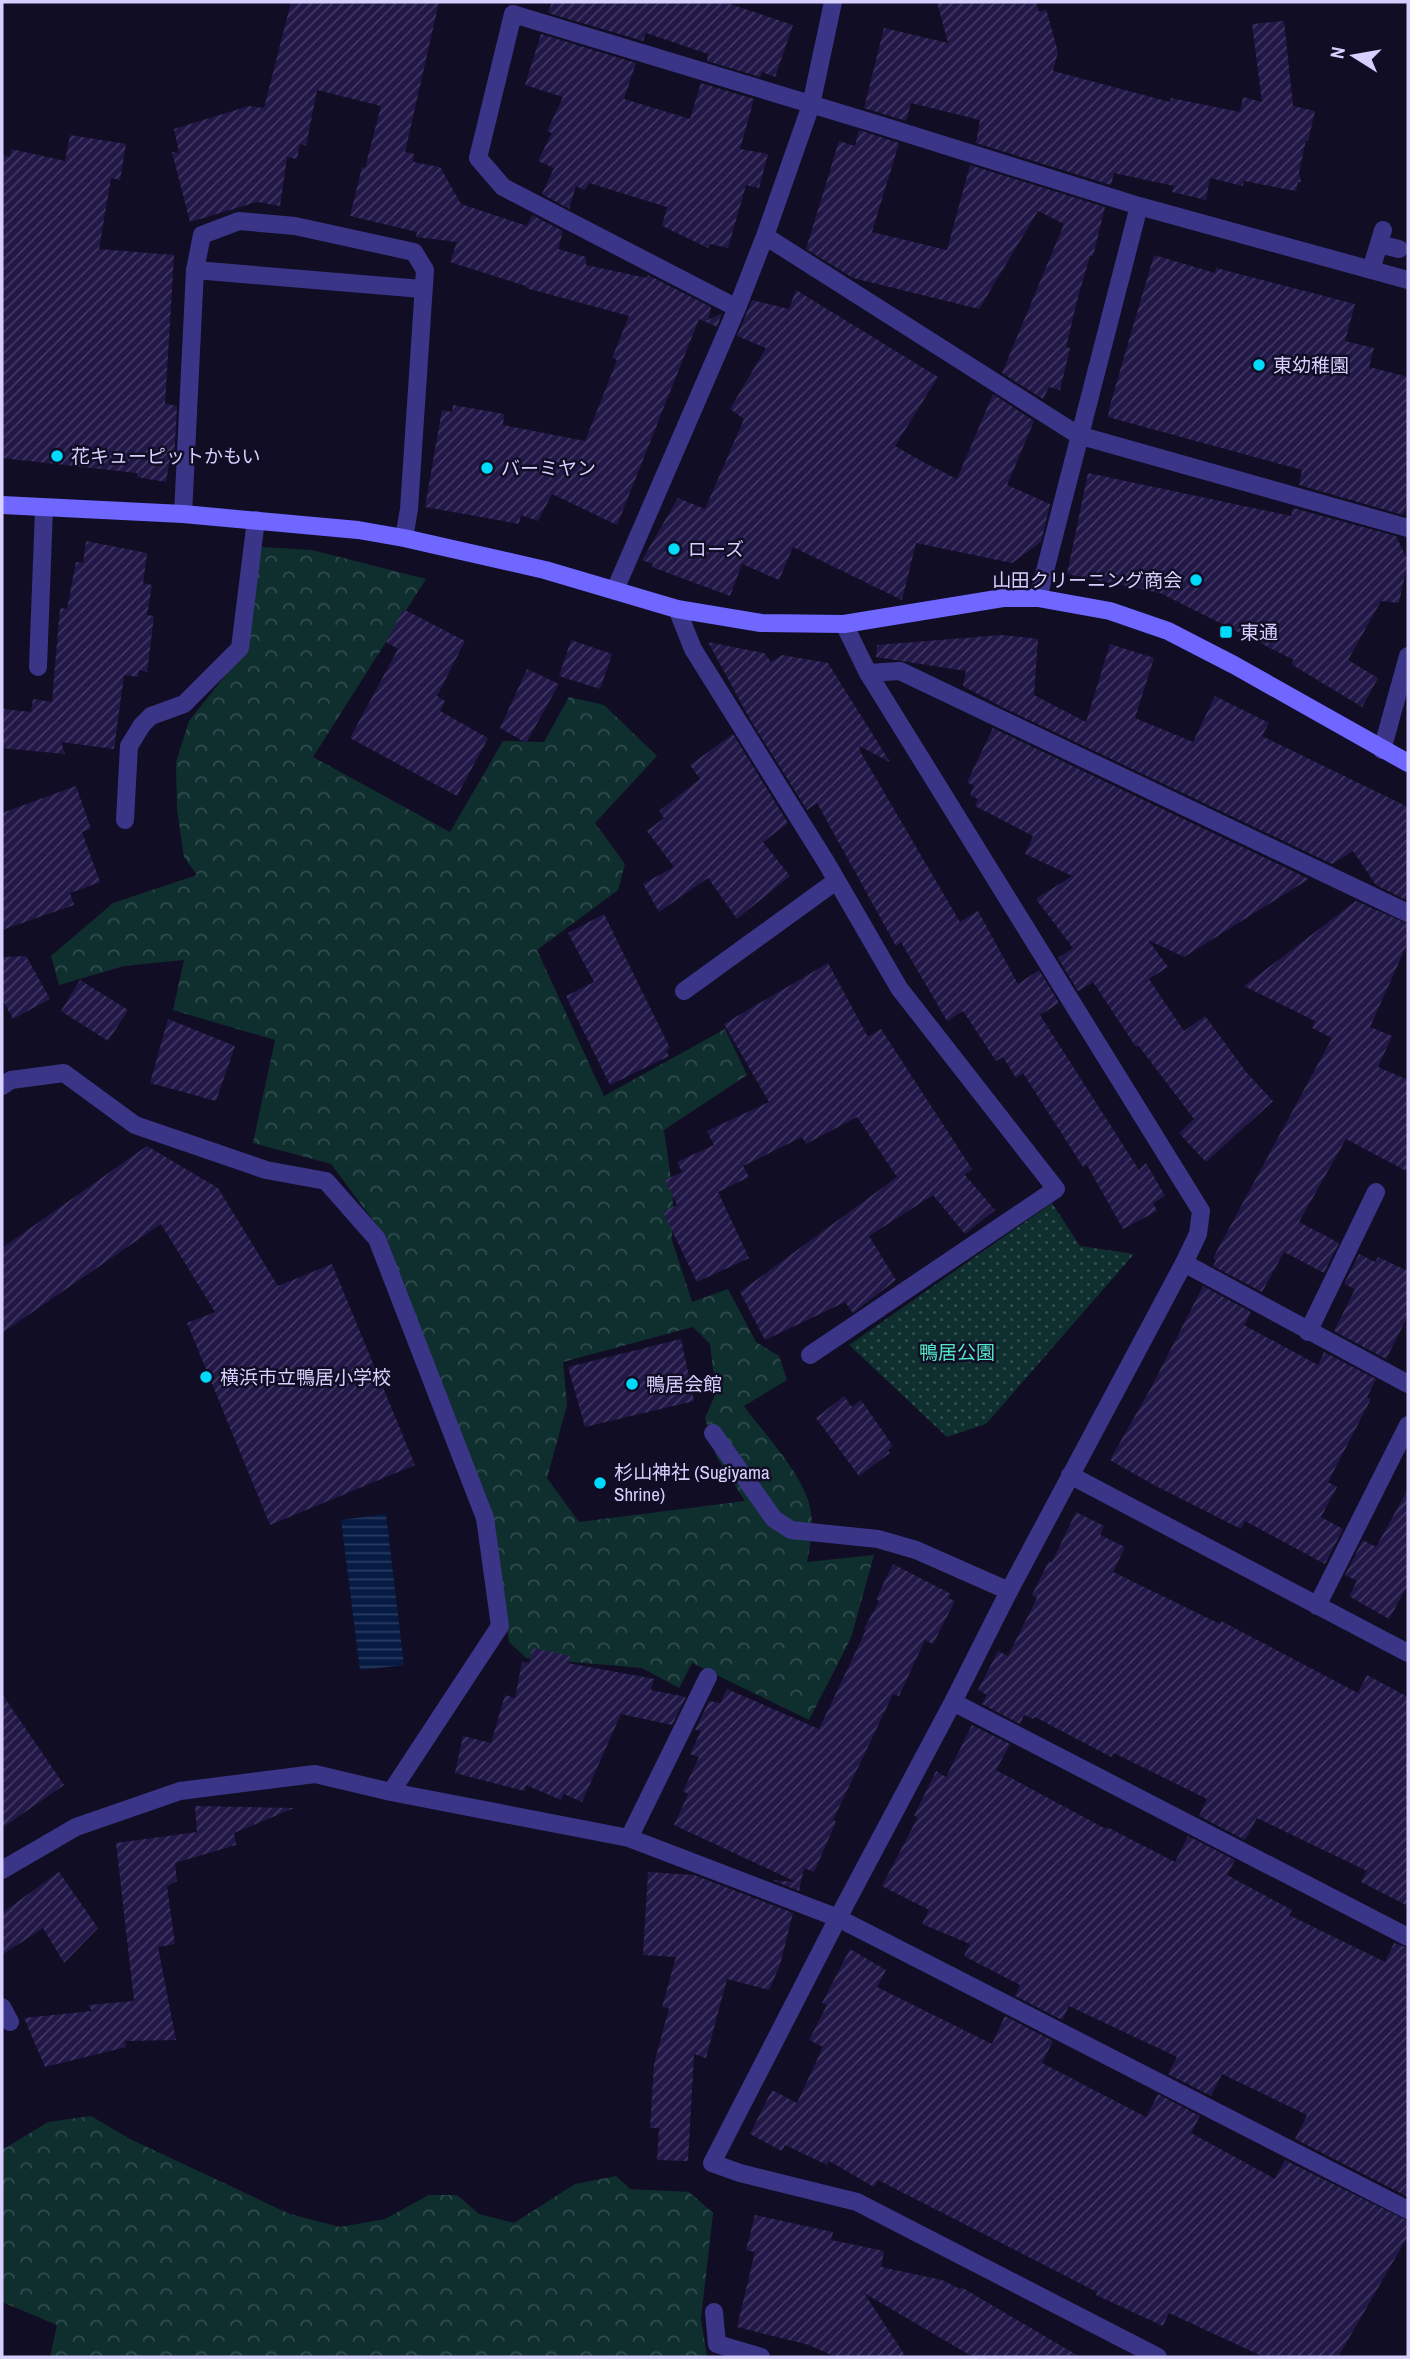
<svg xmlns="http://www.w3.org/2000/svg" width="1410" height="2359" viewBox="0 0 1410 2359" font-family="'Archivo Narrow','Noto Sans JP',sans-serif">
<defs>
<pattern id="grass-dots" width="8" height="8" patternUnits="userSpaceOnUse" patternTransform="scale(1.75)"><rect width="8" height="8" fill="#0f2f2f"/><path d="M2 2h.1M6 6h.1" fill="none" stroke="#314c4e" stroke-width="1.8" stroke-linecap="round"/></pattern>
<pattern id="forest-crowns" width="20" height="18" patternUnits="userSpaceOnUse" patternTransform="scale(1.75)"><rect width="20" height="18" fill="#0f2f2f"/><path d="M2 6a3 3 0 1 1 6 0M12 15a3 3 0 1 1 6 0" fill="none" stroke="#314c4e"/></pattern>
<pattern id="water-rules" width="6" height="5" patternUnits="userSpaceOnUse" patternTransform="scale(1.75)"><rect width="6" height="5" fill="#061b44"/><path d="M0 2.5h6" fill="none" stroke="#2a3b60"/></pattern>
<pattern id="building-hatch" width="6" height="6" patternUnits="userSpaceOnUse" patternTransform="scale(1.75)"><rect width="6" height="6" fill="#221847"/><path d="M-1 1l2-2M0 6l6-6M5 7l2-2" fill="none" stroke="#413963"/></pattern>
</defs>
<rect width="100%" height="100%" fill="#110d25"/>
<!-- grass -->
<path fill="url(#grass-dots)" d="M 1052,1203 L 1080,1246 L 1134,1254 L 986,1424 L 947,1437 L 849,1345 Z"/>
<!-- forest -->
<path fill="url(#forest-crowns)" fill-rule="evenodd" d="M 262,547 L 312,550 L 426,579 L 313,757 L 450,832 L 503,741 L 544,742 L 569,697 L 604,705 L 657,756 L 595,823 L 625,864 L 618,890 L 537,950 L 604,1096 L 725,1029 L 747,1075 L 664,1130 L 673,1193 L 672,1240 L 692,1302 L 728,1289 L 756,1342 L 779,1356 L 787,1380 L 744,1406 C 765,1435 807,1478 811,1513 C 814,1530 810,1546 807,1562 L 874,1555 L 851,1638 L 809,1720 L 692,1663 L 679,1688 L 642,1668 L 526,1658 L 509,1642 L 491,1515 L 384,1235 L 331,1164 L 253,1143 L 275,1040 L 173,1010 L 184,960 L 124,966 L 59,985 L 51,956 L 113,903 L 197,875 L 184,857 L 177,809 L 176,762 L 189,721 L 247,648 L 246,567 ZM 693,1327 L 710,1344 L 716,1393 L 705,1418 L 716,1456 L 745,1501 L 579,1522 L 547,1478 L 567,1405 L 563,1362 Z
M 91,2116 L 130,2139 L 290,2214 L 340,2227 L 385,2219 L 429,2195 L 457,2195 L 479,2214 L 514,2223 L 575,2184 L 616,2176 L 630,2189 L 689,2192 L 713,2213 L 701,2319 L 707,2357 L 50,2357 L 57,2325 L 2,2302 L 2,2150 L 48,2122 Z"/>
<!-- water -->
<path fill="url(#water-rules)" d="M 386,1514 L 404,1665 L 360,1670 L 341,1520 Z"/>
<!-- building -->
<path fill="url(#building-hatch)" d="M 291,2 L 439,2 L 405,152 L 414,154 L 413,162 L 440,167 L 461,204 L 527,226 L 532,215 L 563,231 L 558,249 L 586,257 L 586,265 L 647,278 L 648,275 L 711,307 L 708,320 L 722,313 L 717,327 L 699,319 L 617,525 L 552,494 L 538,521 L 521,515 L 519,524 L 425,507 L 442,410 L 452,412 L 453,405 L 504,414 L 503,425 L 585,441 L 617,360 L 612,358 L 629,316 L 526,288 L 526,286 L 450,262 L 457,242 L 416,237 L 417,232 L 350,216 L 362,167 L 365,168 L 381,106 L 317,90 L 306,146 L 300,144 L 297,159 L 287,157 L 280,206 L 257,202 L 190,222 L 172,152 L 179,153 L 174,129 L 249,106 L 264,108 Z
M 552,2 L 724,2 L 793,25 L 775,77 L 762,72 L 760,77 L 707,61 L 708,54 L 646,33 L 643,41 L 548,13 Z
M 937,2 L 1036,2 L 1039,12 L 1046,9 L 1058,52 L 1053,71 L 1170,102 L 1171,98 L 1240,112 L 1243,97 L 1262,102 L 1252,24 L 1284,21 L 1293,106 L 1315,111 L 1308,141 L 1306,140 L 1299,172 L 1301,182 L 1298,182 L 1296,191 L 1244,181 L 1243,186 L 1210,178 L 1206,200 L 1172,192 L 1174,186 L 1114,173 L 1111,185 L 976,143 L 980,120 L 911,103 L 906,121 L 864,108 L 884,28 L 948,43 Z
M 541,34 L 636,63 L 624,99 L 690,119 L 701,83 L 754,99 L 740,149 L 768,154 L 759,188 L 746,185 L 728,248 L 710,244 L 708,248 L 662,226 L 667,207 L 589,183 L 585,190 L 576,186 L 569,209 L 542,194 L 554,168 L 538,161 L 552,133 L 547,131 L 563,97 L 525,85 Z
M 859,130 L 899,143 L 872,232 L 947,250 L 970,165 L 1105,207 L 1093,256 L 1090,256 L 1078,297 L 1066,347 L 1070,348 L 1060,390 L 1049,387 L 1043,399 L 1002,373 L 1064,224 L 1038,211 L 979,309 L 853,278 L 806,249 L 839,141 L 855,146 Z
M 70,135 L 126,144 L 120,180 L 111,178 L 99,249 L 174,255 L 165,404 L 177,406 L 174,459 L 170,458 L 166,482 L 137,477 L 137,473 L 2,458 L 2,155 L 10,157 L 11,149 L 65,161 Z
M 1154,255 L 1215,273 L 1216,268 L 1355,304 L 1345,341 L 1374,348 L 1369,367 L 1408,377 L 1408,499 L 1403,515 L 1299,485 L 1302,470 L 1108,417 L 1110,405 Z
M 796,290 L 938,377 L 895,446 L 923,462 L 957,479 L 993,394 L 1034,421 L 1007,485 L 1050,504 L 1041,542 L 1012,563 L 916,543 L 902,600 L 793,547 L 779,580 L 742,564 L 730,596 L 652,567 L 653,564 L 642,560 L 678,498 L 705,509 L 744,419 L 730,409 L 766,348 L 737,336 L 752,300 L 789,309 Z
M 1088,473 L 1291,516 L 1293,508 L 1396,536 L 1408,561 L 1399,603 L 1381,601 L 1348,660 L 1378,678 L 1362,707 L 1291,664 L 1294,660 L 1160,593 L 1067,574 Z
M 86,541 L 147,553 L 143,583 L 152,585 L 147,615 L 154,616 L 147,672 L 139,670 L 138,677 L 124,675 L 114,749 L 61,742 L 65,754 L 2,748 L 2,709 L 31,712 L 33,699 L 52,702 L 60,608 L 67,609 L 76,562 L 83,563 Z
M 403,609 L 465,641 L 437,696 L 445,701 L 440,711 L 488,738 L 457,796 L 350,738 L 398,649 L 386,642 Z
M 1001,635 L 1038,639 L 1034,695 L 1086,722 L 1110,644 L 1154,658 L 1135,718 L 1193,742 L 1215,696 L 1269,723 L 1262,736 L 1408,807 L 1408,901 L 1376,885 L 1353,851 L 1332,864 L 1002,707 L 963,686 L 966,671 L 876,657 L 877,645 Z
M 571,640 L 612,654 L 600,689 L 559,676 Z
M 708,642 L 764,653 L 771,662 L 782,655 L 828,663 L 890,762 L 859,746 L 861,753 L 960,922 L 978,911 L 1018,984 L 1039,970 L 1059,1003 L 1040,1015 L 1139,1170 L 1146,1163 L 1165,1196 L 1153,1203 L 1157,1211 L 1123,1229 L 1087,1165 L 1083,1167 L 1023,1073 L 1016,1078 L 1003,1057 L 996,1061 L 963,1011 L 947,1021 L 901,942 L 896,946 L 817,803 L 807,810 L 751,721 Z
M 527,669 L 559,684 L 526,743 L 500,728 Z
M 993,728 L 1309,879 L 1184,957 L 1148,940 L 1168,967 L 1149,979 L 1184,1031 L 1205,1016 L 1247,1073 L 1273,1101 L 1206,1162 L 1179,1133 L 1194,1119 L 1138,1045 L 1136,1047 L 1093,982 L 1078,991 L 1058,958 L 1073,948 L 1036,899 L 1072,876 L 1025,854 L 1033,836 L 975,806 L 978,799 L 970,795 L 974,786 L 967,782 Z
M 733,734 L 788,823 L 763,842 L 790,876 L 737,919 L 708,878 L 659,912 L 643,884 L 674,867 L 647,831 L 664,818 L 659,811 L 700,779 L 690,765 Z
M 76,786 L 91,829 L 82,832 L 100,882 L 70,893 L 74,905 L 2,930 L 2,813 Z
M 1356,901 L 1408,924 L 1408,942 L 1370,1027 L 1392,1036 L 1378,1067 L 1408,1080 L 1408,1172 L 1346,1139 L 1299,1222 L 1339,1243 L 1324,1273 L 1284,1252 L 1262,1292 L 1213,1266 L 1216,1260 L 1213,1258 L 1332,1038 L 1312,1028 L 1315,1021 L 1244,986 Z
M 604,914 L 670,1048 L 666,1050 L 669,1056 L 610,1085 L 566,996 L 594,982 L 568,933 Z
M 26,956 L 50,999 L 13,1019 L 2,999 L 2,957 Z
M 828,963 L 868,1037 L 881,1029 L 972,1169 L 965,1175 L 995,1210 L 965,1234 L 933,1195 L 869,1236 L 896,1280 L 853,1313 L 845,1302 L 765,1340 L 740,1292 L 897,1177 L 857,1117 L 806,1144 L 802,1137 L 743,1166 L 749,1177 L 718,1192 L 749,1258 L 697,1282 L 663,1212 L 677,1205 L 665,1180 L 682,1172 L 677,1162 L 714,1145 L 707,1131 L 769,1102 L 724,1024 Z
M 80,980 L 128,1010 L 108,1041 L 61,1011 Z
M 168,1019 L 235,1046 L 216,1101 L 150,1083 Z
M 147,1146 L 218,1188 L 278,1286 L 332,1264 L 415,1465 L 270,1525 L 187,1323 L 215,1312 L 161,1224 L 2,1333 L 2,1248 Z
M 1359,1254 L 1375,1262 L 1378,1257 L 1408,1271 L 1408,1316 L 1386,1359 L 1334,1331 L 1355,1289 L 1344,1284 Z
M 1203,1286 L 1251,1312 L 1244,1325 L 1318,1365 L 1324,1352 L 1376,1379 L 1367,1397 L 1371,1399 L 1328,1482 L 1337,1487 L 1321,1517 L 1343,1529 L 1325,1564 L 1245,1521 L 1241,1529 L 1152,1484 L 1110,1460 L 1152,1386 Z
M 681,1339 L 694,1401 L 585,1427 L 568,1367 Z
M 844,1396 L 852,1407 L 861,1400 L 893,1446 L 888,1450 L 890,1453 L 859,1476 L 816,1418 Z
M 1408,1489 L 1408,1585 L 1389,1619 L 1349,1596 L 1357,1581 L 1345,1575 L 1363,1540 L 1376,1547 Z
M 1076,1512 L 1104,1526 L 1100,1535 L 1125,1547 L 1113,1572 L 1220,1624 L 1221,1621 L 1358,1693 L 1367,1675 L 1408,1697 L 1408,1906 L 1361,1882 L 1367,1871 L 1257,1818 L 1245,1840 L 1199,1816 L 1207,1799 L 1114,1753 L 1111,1757 L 1035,1717 L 1033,1719 L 1024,1715 L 1020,1724 L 982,1704 L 987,1695 L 978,1690 L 998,1651 L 1008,1656 L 1037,1598 L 1032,1595 L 1049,1561 L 1052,1562 Z
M 893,1564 L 951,1594 L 948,1598 L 955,1601 L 933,1644 L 925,1640 L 899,1696 L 893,1694 L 833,1820 L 836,1822 L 814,1872 L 804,1868 L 799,1891 L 772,1880 L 796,1882 L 674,1825 L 688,1794 L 683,1791 L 699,1757 L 690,1754 L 701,1731 L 695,1730 L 709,1701 L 720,1703 L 727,1689 L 819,1729 L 866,1630 L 864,1629 L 879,1601 L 876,1599 Z
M 532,1648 L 570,1656 L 568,1663 L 654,1679 L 651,1690 L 686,1697 L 672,1725 L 621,1714 L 582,1802 L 564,1794 L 561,1800 L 526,1785 L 524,1791 L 455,1773 L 463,1736 L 491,1743 L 505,1695 L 515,1698 L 522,1662 L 529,1663 Z
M 2,1694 L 64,1785 L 2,1828 Z
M 972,1725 L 1010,1744 L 996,1770 L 1106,1829 L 1107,1827 L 1175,1862 L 1188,1836 L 1235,1860 L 1227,1875 L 1292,1910 L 1289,1915 L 1385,1962 L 1394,1943 L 1408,1948 L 1408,2197 L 1295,2139 L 1307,2115 L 1222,2074 L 1211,2096 L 1168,2074 L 1177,2057 L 1069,2006 L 1062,2020 L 1015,1996 L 1020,1985 L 964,1956 L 970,1944 L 922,1924 L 929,1910 L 882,1886 L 918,1817 L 914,1816 L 936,1771 L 946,1777 Z
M 195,1806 L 294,1808 L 234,1833 L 236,1845 L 175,1863 L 177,1881 L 167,1886 L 175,1944 L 158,1947 L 176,2040 L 125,2041 L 126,2047 L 45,2067 L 24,2018 L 92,2011 L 88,2005 L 134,2001 L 116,1843 L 197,1832 Z
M 59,1872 L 98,1928 L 64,1963 L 43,1928 L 2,1955 L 2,1913 Z
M 648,1872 L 694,1875 L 793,1913 L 780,1965 L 769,1990 L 727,1979 L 706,2058 L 694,2054 L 688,2161 L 657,2160 L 659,2128 L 650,2128 L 654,2064 L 669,2008 L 662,2007 L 676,1957 L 643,1955 Z
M 850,1949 L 886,1970 L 877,1987 L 992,2044 L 1005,2016 L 1053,2041 L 1042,2063 L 1146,2117 L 1158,2094 L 1200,2116 L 1191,2133 L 1275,2179 L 1285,2160 L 1408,2221 L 1408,2236 L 1338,2357 L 1264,2357 L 1169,2313 L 1163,2326 L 1096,2295 L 1097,2292 L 878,2180 L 874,2187 L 829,2161 L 827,2165 L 785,2145 L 782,2151 L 750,2134 L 772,2090 L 797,2103 L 823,2047 L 809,2040 L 827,2005 L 822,2003 Z
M 755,2215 L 833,2232 L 831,2240 L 884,2251 L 881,2267 L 942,2280 L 960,2289 L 961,2287 L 1080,2357 L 973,2357 L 864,2293 L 906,2357 L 836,2357 L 809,2345 L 737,2327 L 755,2252 L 746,2250 Z"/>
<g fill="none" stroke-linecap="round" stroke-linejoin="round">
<!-- lane -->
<path stroke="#3a3587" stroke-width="18" d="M 1379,244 L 1399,249
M 1371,270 L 1383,230
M 183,514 L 195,270 L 202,235 L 239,221 L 295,226 L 414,252 L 425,270 L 409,509 L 404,538
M 125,820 L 129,746 L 142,725 L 151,716 L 184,704 L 240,648 L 256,520
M 684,991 L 836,881
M 713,1433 L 774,1519 L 791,1530 L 878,1539 L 916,1550 L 1009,1591
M 714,2312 L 717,2344 L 761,2357"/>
<!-- street -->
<path stroke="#3a3587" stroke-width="18" d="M 765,236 L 1078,435 L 1408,528
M 195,270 L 422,289
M 737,308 L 503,187 L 478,158 L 513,14 L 870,122 L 1139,206 L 1408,280
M 615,590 L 737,308 L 765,236 L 811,105 L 833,2
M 1038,598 L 1139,206
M 677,609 L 693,649 L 826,862 L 899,988 L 1056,1189 L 810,1355
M 844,624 L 868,673 L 1201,1211 L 1198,1234 L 1184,1263 L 1009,1591 L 953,1702 L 838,1918 L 712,2163 L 740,2173 L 857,2202 L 1158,2357
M 38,667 L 44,508
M 868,673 L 900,671 L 1408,913
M 1382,750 L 1408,656
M 2,1086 L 11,1080 L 64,1073 L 135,1125 L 266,1170 L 326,1181 L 377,1239 L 485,1518 L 500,1626 L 391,1792
M 1184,1263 L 1408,1384
M 1308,1332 L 1376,1192
M 1070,1475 L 1408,1653
M 1317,1606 L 1408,1425
M 953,1702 L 1408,1937
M 629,1838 L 708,1677
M 2,1870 L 76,1827 L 180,1791 L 315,1774 L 391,1792 L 629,1838 L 838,1918 L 1408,2210
M 2,2007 L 10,2022"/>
<!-- secondary -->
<path stroke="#6f67ff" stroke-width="18" d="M 2,505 L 183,514 L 358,530 L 404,538 L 545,570 L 677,609 L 761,623 L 844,624 L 1003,598 L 1038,598 L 1110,611 L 1168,631 L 1234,665 L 1408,763"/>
</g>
<!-- markers -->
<g fill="#00dbfb" stroke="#110d25" stroke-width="2.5">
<circle cx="1259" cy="365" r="7"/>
<circle cx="57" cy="456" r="7"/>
<circle cx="487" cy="468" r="7"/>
<circle cx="674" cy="549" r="7"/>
<circle cx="1196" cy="580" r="7"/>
<rect x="1219" y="625" width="14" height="14" rx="3.5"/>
<circle cx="206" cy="1377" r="7"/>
<circle cx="632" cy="1384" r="7"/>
<circle cx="600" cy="1483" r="7"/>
</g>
<g text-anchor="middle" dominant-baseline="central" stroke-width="5" stroke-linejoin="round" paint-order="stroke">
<!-- poi labels -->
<g font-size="19" fill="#d7d0ff" stroke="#110d25" text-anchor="start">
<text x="1273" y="365">東幼稚園</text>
<text x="71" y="456">花キューピットかもい</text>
<text x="501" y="468">バーミヤン</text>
<text x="688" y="549">ローズ</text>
<text x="1182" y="580" text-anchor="end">山田クリーニング商会</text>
<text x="1240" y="632">東通</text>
<text x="220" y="1377">横浜市立鴨居小学校</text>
<text x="646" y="1384">鴨居会館</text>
<text x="614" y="1472">杉山神社 (Sugiyama<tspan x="614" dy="22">Shrine)</tspan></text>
</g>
<!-- park labels -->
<g font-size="19" fill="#54e7c6" stroke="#110d25">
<text x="957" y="1352">鴨居公園</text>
</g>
</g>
<!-- border -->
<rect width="1410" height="2359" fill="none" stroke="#d7d0ff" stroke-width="7"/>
<!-- north arrow -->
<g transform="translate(1354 56) rotate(281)" stroke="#110d25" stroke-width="5" paint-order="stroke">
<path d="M0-5L12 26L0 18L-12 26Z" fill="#d7d0ff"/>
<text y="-10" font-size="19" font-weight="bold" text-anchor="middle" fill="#d7d0ff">N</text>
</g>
</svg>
